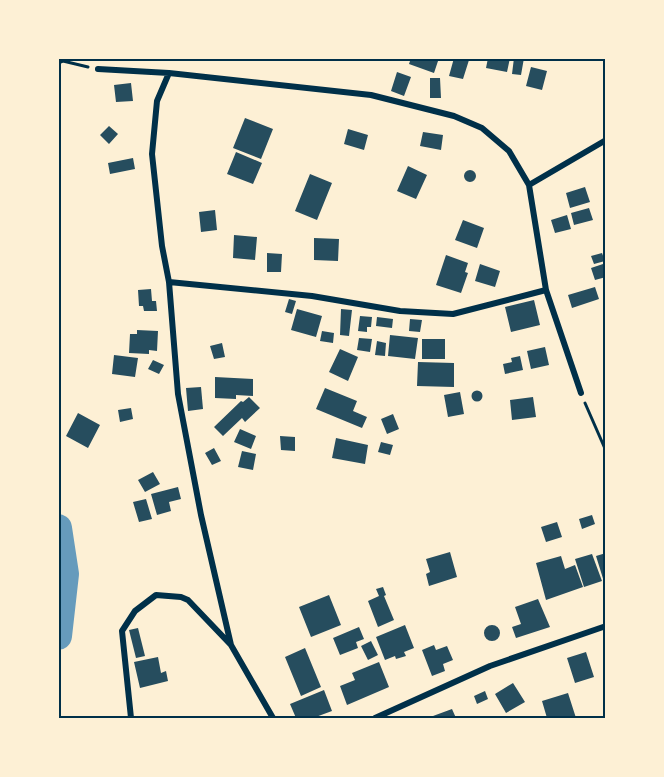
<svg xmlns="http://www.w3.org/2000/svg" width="664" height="777" viewBox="0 0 664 777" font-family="Merriweather,serif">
<rect width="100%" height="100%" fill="#fdf0d5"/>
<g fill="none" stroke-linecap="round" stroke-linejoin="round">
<!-- river -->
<path stroke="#669bbc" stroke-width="28" d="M 58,528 L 65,574 L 58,636"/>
</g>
<!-- building -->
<path fill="#264d5e" d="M 411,58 L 439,58 L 434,73 L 409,64 Z
M 454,58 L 469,60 L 463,79 L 449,76 Z
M 488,58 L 510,58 L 507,72 L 486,68 Z
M 514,58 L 524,58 L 521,75 L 512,74 Z
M 531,67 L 547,71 L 542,90 L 526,86 Z
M 397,72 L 411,77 L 404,96 L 391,91 Z
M 430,78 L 440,78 L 441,98 L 430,98 Z
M 131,83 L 133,101 L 116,102 L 114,85 Z
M 245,118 L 273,129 L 261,159 L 233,148 Z
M 109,126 L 118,134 L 109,144 L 100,135 Z
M 348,129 L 368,135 L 364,150 L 344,144 Z
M 423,132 L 443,135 L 441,150 L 420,146 Z
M 236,152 L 262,163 L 253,184 L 227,174 Z
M 133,158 L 135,169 L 110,174 L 108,163 Z
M 408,166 L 427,175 L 416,199 L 397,191 Z
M464 176a6 6 0 1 1 12 0a6 6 0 1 1-12 0Z
M 310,174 L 332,183 L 317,220 L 295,211 Z
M 585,187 L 590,202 L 570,208 L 566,193 Z
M 589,208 L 593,220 L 574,225 L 571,213 Z
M 215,210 L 217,230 L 201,232 L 199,212 Z
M 567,215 L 571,229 L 555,233 L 551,220 Z
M 463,220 L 484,228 L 477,248 L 455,240 Z
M 234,235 L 257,237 L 255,260 L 233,258 Z
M 314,238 L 339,239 L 338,261 L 314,260 Z
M 267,253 L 282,254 L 281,272 L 267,272 Z
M 602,253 L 605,261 L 594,264 L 591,256 Z
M 446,255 L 468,263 L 465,272 L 468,273 L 461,293 L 436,285 Z
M 606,263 L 606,277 L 595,280 L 591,268 Z
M 480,264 L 500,271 L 495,287 L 475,281 Z
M 595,287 L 599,299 L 572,308 L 568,295 Z
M 151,289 L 152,301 L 156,301 L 157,311 L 144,311 L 143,306 L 139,306 L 138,290 Z
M 289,299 L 296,301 L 292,314 L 285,312 Z
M 534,300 L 540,325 L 511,332 L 505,307 Z
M 297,309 L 322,316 L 316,337 L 291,330 Z
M 341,309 L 352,310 L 349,336 L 340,335 Z
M 360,316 L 372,317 L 371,327 L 367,327 L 367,332 L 358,331 Z
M 377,317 L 393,319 L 392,328 L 376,326 Z
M 410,319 L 422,320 L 420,332 L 409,331 Z
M 137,330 L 158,331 L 157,351 L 149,350 L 149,354 L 129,353 L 130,334 L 137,334 Z
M 322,331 L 334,333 L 333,343 L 320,341 Z
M 390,335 L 418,338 L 415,359 L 388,356 Z
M 359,338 L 372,339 L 370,352 L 357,350 Z
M 422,339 L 445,339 L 445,359 L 422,359 Z
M 377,341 L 386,343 L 385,356 L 375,355 Z
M 222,343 L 225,357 L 214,359 L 210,346 Z
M 545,347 L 549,365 L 531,369 L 527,351 Z
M 340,349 L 358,357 L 348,381 L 329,372 Z
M 114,355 L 138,358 L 135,377 L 112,374 Z
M 520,356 L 523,370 L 505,374 L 503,364 L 512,362 L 511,358 Z
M 153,360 L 164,365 L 159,374 L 148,369 Z
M 418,362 L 454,363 L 454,387 L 417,386 Z
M 215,377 L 253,379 L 253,396 L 236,395 L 236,399 L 215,398 Z
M 201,387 L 203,409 L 188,411 L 186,388 Z
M 325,388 L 357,401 L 353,411 L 367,417 L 362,428 L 316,409 Z
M471.5 396a5.5 5.5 0 1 1 11 0a5.5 5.5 0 1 1-11 0Z
M 460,392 L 464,414 L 448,417 L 444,395 Z
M 249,397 L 260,408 L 245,422 L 242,418 L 223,436 L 214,427 L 241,401 L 243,402 Z
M 533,397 L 536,417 L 512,420 L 510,400 Z
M 131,408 L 133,419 L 120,422 L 118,410 Z
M 78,413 L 100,425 L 88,448 L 66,436 Z
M 393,414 L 399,429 L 387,434 L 381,419 Z
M 240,429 L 256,436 L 251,449 L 234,442 Z
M 280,436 L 295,437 L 295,451 L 281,450 Z
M 336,438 L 368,445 L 365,464 L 332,458 Z
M 381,442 L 393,445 L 390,455 L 378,452 Z
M 214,448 L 221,461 L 212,465 L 205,453 Z
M 242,451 L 256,454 L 253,470 L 238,467 Z
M 153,472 L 160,484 L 145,492 L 138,480 Z
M 178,487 L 181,499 L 169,502 L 171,511 L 157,515 L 151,494 Z
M 146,499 L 152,519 L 139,522 L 133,502 Z
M 592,515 L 595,524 L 582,529 L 579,519 Z
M 557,522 L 562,537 L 546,542 L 541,527 Z
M 450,552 L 457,577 L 429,586 L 426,574 L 430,572 L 426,559 Z
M 606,553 L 606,585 L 605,585 L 596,556 Z
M 592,554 L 602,581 L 584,587 L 575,559 Z
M 561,556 L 565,569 L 575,565 L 583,587 L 546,600 L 536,563 Z
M 383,587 L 386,595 L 384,596 L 394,620 L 378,627 L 368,601 L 379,596 L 376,589 Z
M 329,595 L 341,625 L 311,637 L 299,607 Z
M 538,599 L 550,627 L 516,638 L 512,627 L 521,624 L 515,607 Z
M 405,625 L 414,648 L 404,652 L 406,656 L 396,659 L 395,656 L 385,660 L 376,637 Z
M484 633a8 8 0 1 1 16 0a8 8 0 1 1-16 0Z
M 359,627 L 364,639 L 356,642 L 358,648 L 340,655 L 333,638 Z
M 138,628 L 145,656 L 136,658 L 129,630 Z
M 371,641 L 378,655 L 368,660 L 361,646 Z
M 434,645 L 436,650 L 447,646 L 453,660 L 443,664 L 445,671 L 432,676 L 422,650 Z
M 305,648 L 321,687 L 301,696 L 285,657 Z
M 586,652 L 594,677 L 575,683 L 567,658 Z
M 158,657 L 161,673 L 166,671 L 168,681 L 140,688 L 134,662 Z
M 379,662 L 389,687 L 347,705 L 340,686 L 355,680 L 352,673 Z
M 513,683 L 525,702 L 506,713 L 495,694 Z
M 324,690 L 332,711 L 313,718 L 296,718 L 290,704 Z
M 485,691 L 488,699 L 477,704 L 474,696 Z
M 568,693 L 576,718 L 547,718 L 542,701 Z
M 452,709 L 456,718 L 434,718 L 433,716 Z"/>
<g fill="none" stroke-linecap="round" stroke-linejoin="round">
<!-- path -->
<path stroke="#003049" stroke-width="3" d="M 58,63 L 63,61 L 88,67
M 585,403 L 606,451"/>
<!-- minor -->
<path stroke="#003049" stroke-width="6" d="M 98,69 L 169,73 L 371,95 L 454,116 L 482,128 L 509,151 L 529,185 L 546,290 L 581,393
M 169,73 L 157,101 L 152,154 L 162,246 L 169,282 L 178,394 L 201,515 L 231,645 L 273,718
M 529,185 L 606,140
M 169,282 L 312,296 L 400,311 L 453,314 L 546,290
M 131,718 L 122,631 L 135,611 L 156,595 L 181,597 L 188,600 L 231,645
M 375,718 L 490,666 L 606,626"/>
</g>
<!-- border -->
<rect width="664" height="777" fill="none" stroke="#fdf0d5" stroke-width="120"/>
<rect x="60" y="60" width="544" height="657" fill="none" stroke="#003049" stroke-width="2"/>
</svg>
